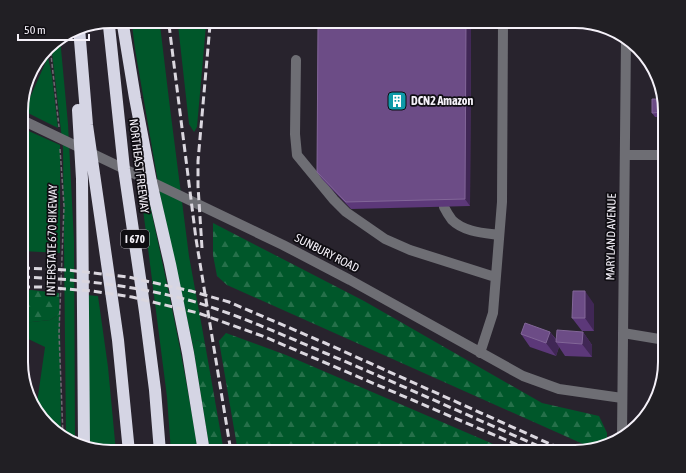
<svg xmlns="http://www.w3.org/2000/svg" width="686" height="473" viewBox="0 0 686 473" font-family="'Asap Condensed',sans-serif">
<defs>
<pattern id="forest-firs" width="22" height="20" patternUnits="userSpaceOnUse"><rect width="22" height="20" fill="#00572a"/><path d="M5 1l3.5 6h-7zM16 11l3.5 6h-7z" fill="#26704a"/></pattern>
</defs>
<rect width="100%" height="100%" fill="#28232d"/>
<!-- green -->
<path fill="#00572a" d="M 132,25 L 160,25 L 170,108 L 189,256 L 205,344 L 197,340 L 193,346 L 160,194 L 135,49 Z
M 178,25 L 206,25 L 197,127 L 194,132 L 189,124 Z
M 60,38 L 68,124 L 74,241 L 75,440 L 66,437 L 63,148 L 51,44 Z
M 48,57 L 52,76 L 58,128 L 24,111 Z
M 22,128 L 60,145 L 60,253 L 22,251 Z
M 139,178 L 144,178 C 164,269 184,360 198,452 L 171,452 L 167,397 Z
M 86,295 L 98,296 L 108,367 L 116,452 L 106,452 L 88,445 Z
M 60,314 L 61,435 L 57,433 L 36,410 L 45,347 L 22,336 L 22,323 L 50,320 Z"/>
<!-- forest -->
<path fill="url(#forest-firs)" d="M 213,223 L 364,301 L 542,403 L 599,416 L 607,433 L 607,444 L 592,448 L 227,285 L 217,276 L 213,255 Z
M 31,290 L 59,293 L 60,314 L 50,320 L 22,323 L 22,291 Z
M 226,333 L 286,355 L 512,452 L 238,452 L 219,341 Z
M 197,340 L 205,344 L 224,452 L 210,452 L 193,346 Z"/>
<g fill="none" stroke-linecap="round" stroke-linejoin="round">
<!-- path -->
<path stroke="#6f6b74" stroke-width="1.5" stroke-dasharray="4 2" stroke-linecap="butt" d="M 50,46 L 59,127
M 60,149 L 64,206 L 59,333 L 63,436"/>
<!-- minor -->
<path stroke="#6e6e74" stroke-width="10" d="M 296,60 L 295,134 L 297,155 L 334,200 L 346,212 L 385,239 L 410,250 L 495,277
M 22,120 L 283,245 L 350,280 L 523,376 L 559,389 L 622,398
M 625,155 L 665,155
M 444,207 C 446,211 449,216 452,220 C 464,232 484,233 499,235
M 623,333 L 665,340
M 480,353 L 493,313 L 502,202 L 503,22
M 622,437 L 626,38"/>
<!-- highway -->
<path stroke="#d5d5e4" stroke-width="12" d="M 123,25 L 135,98 L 151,182 L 170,264 L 188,353 L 204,452
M 109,26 L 124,169 L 145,312 L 155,390 L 160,452
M 79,28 L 87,125 L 118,340 L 129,452
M 78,110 L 82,179 L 84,444"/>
<!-- rail -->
<path stroke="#dbd7df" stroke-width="3" stroke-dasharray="8 4" stroke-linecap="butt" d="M 169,25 L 196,239 L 231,452
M 202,248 L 198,186 L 198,161 L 210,25
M 22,268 L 68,270 L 128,277 L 191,291 L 229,302 L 325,343 L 568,452
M 22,277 C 79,279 136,286 192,301 C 238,315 281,334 325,353 C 401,385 476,419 552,452
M 22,287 L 41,287 L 92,291 L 132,297 L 198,313 L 265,337 L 534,452"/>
</g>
<!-- wall -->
<path fill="#5c3879" d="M 471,22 L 470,206 L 351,209 L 322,179 L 317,172 L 318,24 Z
M 647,71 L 656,71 L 657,76 L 651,76 Z
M 665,106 L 665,117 L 655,117 L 652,113 Z
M 594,304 L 594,331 L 582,331 L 572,318 Z
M 550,332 L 556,339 L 583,332 L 592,345 L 592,357 L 565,356 L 559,347 L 556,356 L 530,347 L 521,334 Z"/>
<!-- shaded-wall -->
<path fill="#402755" d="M 466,22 L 471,22 L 470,206 L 465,199 Z
M 664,101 L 665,106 L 665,115 L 663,112 Z
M 585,291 L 594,304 L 594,331 L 585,318 Z
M 550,332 L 558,343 L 556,342 L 559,347 L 556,356 L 546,343 Z
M 583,332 L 592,345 L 592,357 L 582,344 Z"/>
<!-- building -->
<path fill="#6c4c86" stroke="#826698" d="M 466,22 L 465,199 L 346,202 L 317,172 L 318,24 Z
M 647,61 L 656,71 L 647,71 Z
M 652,99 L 663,99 L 664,101 L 663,112 L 652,113 Z
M 573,291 L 585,291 L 585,318 L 572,318 Z
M 525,323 L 550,332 L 546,343 L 521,334 Z
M 557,330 L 583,332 L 582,344 L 556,342 Z"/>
<!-- icons -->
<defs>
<symbol id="building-square" viewBox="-11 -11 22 22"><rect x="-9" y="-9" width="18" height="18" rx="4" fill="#0f9aa8" stroke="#0f0d12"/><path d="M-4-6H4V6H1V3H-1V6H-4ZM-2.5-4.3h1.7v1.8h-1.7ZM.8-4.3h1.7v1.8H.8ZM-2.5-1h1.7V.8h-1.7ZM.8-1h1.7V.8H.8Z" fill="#fff"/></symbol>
</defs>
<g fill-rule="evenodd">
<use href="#building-square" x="386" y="90" width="22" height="22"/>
</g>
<g text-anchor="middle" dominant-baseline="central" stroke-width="3.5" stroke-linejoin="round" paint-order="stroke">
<!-- shield labels -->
<rect fill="#0f0d12" stroke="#b0adb4" stroke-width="1" x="121" y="230" width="28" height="18" rx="3"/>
<g font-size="11" font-weight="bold" fill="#f5f1f9">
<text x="135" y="239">I 670</text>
</g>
<!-- poi labels -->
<g font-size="12" font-weight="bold" fill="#f5f1f9" stroke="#0f0d12" text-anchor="start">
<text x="411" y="101">DCN2 Amazon</text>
</g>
<!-- street labels -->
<g font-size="12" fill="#f5f1f9" stroke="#0f0d12">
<text transform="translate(139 166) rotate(83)">NORTHEAST FREEWAY</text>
<text transform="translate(611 237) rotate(-89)">MARYLAND AVENUE</text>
<text transform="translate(52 240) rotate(-89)">INTERSTATE 670 BIKEWAY</text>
<text transform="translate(327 253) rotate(27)">SUNBURY ROAD</text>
</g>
</g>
<!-- crop -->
<path d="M0 0H686V473H0ZM111 28H575A83 83 0 0 1 658 111V362A83 83 0 0 1 575 445H111A83 83 0 0 1 28 362V111A83 83 0 0 1 111 28Z" fill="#211f24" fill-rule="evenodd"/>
<path fill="none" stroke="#f5f1f9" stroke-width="2" d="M111 28H575A83 83 0 0 1 658 111V362A83 83 0 0 1 575 445H111A83 83 0 0 1 28 362V111A83 83 0 0 1 111 28Z"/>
<!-- scale -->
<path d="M18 34v6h71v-6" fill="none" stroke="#f5f1f9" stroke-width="2"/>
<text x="24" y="34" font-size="12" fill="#f5f1f9" stroke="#0f0d12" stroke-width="3" paint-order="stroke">50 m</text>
</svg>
